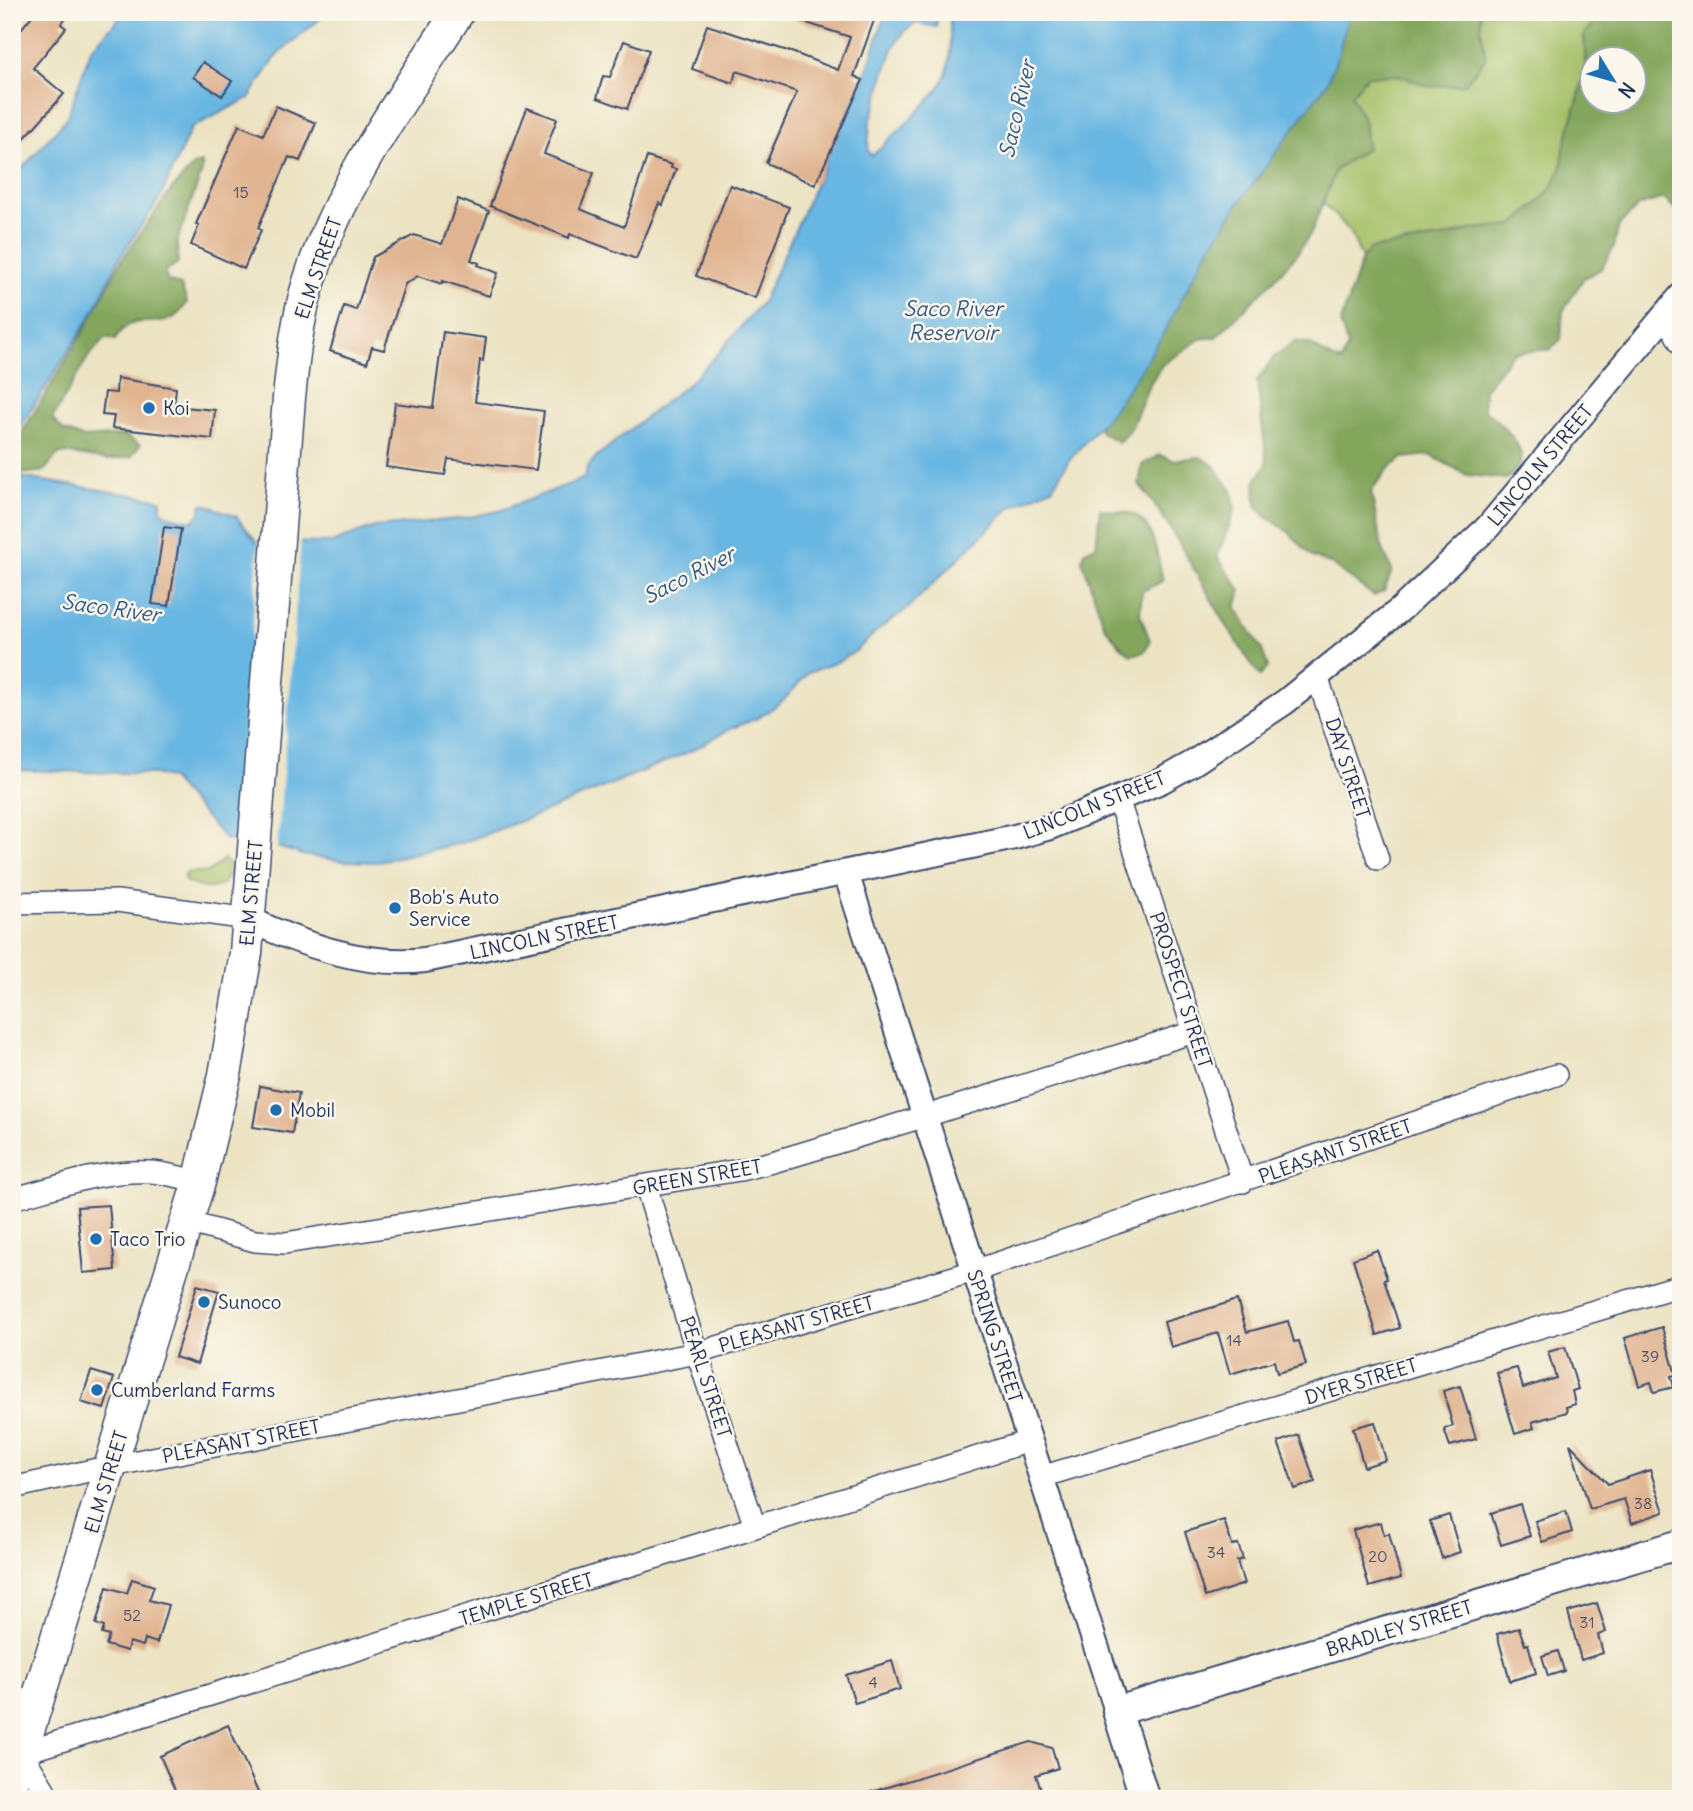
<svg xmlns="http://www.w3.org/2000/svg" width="1693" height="1811" viewBox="0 0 1693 1811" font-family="Delius,sans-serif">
<rect width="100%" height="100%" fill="#fbf7ec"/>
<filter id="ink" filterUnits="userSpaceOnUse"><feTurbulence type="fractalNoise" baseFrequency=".0143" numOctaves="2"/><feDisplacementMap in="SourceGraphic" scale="14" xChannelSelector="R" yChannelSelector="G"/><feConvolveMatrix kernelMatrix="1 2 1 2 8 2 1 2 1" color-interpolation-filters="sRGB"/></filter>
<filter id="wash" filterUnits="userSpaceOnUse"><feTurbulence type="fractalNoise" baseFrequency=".00686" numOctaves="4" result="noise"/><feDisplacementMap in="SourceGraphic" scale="28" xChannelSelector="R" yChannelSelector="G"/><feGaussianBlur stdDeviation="1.57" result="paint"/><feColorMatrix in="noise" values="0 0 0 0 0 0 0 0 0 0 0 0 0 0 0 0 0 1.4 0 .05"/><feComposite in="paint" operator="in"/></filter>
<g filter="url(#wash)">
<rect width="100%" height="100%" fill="#ece3c3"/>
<!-- green -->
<path fill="#a4bf66" stroke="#607762" stroke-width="2" d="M 1481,12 L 1605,12 L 1584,34 L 1586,70 L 1564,149 L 1561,170 L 1549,191 L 1535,206 L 1513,225 L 1474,229 L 1441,238 L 1370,249 L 1362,259 L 1350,231 L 1323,203 L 1336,169 L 1367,148 L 1364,121 L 1351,95 L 1367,75 L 1399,75 L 1431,87 L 1486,57 L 1481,29 Z
M 224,859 L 231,868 C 225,892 204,892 185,881 L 183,875 L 190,872 L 209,872 Z"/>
<!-- forest -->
<path fill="#83a65b" stroke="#4f6a5c" stroke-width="2" fill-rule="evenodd" d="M 1320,12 L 1481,12 L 1481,29 L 1486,57 L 1465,84 L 1431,87 L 1399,75 L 1367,76 L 1351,95 L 1364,121 L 1367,148 L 1336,169 L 1312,231 L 1297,254 L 1271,283 L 1216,337 L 1200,339 L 1162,365 L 1149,385 L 1132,426 L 1119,442 L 1101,432 L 1092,408 Z
M 1605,12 L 1681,12 L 1681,147 L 1674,158 L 1681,166 L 1681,214 L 1663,198 L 1639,206 L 1619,225 L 1614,247 L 1601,269 L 1584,278 L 1563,311 L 1561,339 L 1551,349 L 1513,353 L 1484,390 L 1484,409 C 1496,420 1529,446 1519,465 C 1516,470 1511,475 1507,479 L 1467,475 L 1430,455 L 1403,458 L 1387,470 L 1371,491 L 1381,544 L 1392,571 L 1384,591 L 1374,596 L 1331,564 L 1312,557 L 1290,533 L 1267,517 L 1256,505 L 1255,482 L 1267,464 L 1257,381 L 1273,358 L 1295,341 C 1318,343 1320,355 1341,362 L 1348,346 L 1340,324 L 1362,259 L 1370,249 L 1441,238 L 1474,229 L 1513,225 L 1535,206 L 1549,191 L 1561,170 L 1564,149 L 1586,70 L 1584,34 ZM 1592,60 L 1634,60 L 1634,102 L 1592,102 Z
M 202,163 L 202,171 L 177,242 L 178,263 L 164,272 L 168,281 L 181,286 L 187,302 C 165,342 135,302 115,340 L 106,337 L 88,357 L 52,419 L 64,431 L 84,438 L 124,435 L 140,445 L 131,457 L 108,460 L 65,453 L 57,455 L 44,471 L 20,474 L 12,472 L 12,449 L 81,336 L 123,258 L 172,189 L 194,165 Z
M 1160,455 L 1173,460 L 1200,457 L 1213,465 L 1232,491 L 1235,510 L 1217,557 L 1241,590 L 1236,608 L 1262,650 L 1268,667 L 1260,676 C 1226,629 1200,578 1170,528 C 1161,512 1149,498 1139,484 L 1142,465 Z
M 1100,509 C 1109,511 1120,511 1129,513 C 1154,519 1158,559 1163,581 L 1142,591 L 1140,614 L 1150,641 L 1144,652 L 1131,655 L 1116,641 L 1104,625 L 1082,560 L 1085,551 L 1096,546 Z"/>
<!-- water -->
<path fill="#68b6e2" stroke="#4272a0" stroke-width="2" d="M 125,12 L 328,12 L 278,54 L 249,98 L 191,128 L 160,198 L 120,257 L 93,313 L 12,440 L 12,180 L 67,118 L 91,49 Z
M 886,12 L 937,12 L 937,27 L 916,23 L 906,30 L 894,46 L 883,77 L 880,92 L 870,122 L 868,150 L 872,156 C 891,137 935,100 945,77 C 953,60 949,31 950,12 L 1349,12 L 1339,52 L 1327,83 L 1237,206 L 1206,253 L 1161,338 L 1135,378 L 1110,414 L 1069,460 L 1052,488 L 1011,507 L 907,609 L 879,629 L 856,651 L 837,662 L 808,673 L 784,700 L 758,718 L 732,728 L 691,751 L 537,815 L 462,843 L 374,862 L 343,861 L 302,855 L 281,848 L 225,839 L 171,779 L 155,774 L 12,770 L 12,476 L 158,499 L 161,501 L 161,510 L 168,516 L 193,521 L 199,515 L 202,504 L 204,504 L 236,516 L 257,542 L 331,543 L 375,527 L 466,518 L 502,510 L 585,478 L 587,468 L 597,456 L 688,384 L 717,355 L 763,301 L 867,70 Z"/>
<!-- pier -->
<path fill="#ece3c3" d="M 259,539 L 301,539 L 277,851 L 236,845 Z"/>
<g id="blocks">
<!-- building -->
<path fill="#e0b490" d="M 35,12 L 70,12 L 61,24 L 66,28 L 33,68 L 64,94 L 12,152 L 12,40 Z
M 785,12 L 877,12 L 854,76 L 863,80 L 815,185 L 766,163 L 797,92 L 737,71 L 733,83 L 692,69 L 707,25 L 794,53 L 838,70 L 850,37 L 785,16 Z
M 624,41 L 649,50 L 627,109 L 597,98 L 603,76 L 610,77 Z
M 203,62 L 232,81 L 222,96 L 193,77 Z
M 276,106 L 316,123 L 300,161 L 289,157 L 258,228 L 261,230 L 244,269 L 191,245 L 199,225 L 196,224 L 239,125 L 263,135 Z
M 527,108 L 557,119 L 544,154 L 594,173 L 580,209 L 624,227 L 647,157 L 672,165 L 671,168 L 676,169 L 663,205 L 659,203 L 636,259 L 570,234 L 569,238 L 490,206 Z
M 730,185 L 789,207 L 755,298 L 696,276 Z
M 458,199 L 489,211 L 471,260 L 479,263 L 478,265 L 498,273 L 489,296 L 443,281 L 442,284 L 418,276 L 405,284 L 384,350 L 372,347 L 367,363 L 330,351 L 344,306 L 356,310 L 373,257 L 414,235 L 442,244 Z
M 443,332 L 486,338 L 483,361 L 480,360 L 475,402 L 544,411 L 536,470 L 448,459 L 445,475 L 386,467 L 395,403 L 433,408 Z
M 117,378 L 176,388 L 174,406 L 215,410 L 212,439 L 112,428 L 114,416 L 102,415 L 105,392 L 116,393 Z
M 164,527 L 181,529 L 169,606 L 152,604 Z
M 260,1086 L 299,1093 L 292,1133 L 253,1127 Z
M 109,1205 L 115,1270 L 83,1273 L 77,1207 Z
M 1377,1250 L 1387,1279 L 1384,1280 L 1400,1328 L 1377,1335 L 1353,1259 Z
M 197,1285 L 219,1291 L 197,1364 L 175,1357 Z
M 1237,1300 L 1247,1332 L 1288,1321 L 1294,1342 L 1299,1341 L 1306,1365 L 1277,1373 L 1274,1361 L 1230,1374 L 1218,1333 L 1171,1347 L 1164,1322 Z
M 1662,1327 L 1676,1375 L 1671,1376 L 1674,1387 L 1654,1392 L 1651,1382 L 1639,1386 L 1625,1338 Z
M 1565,1347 L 1578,1389 L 1572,1391 L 1575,1404 L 1566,1407 L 1567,1412 L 1532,1422 L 1534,1428 L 1515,1434 L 1497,1373 L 1517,1368 L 1523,1388 L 1556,1378 L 1548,1352 Z
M 91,1371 L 114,1378 L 104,1409 L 81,1402 Z
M 1460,1386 L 1476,1439 L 1450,1446 L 1444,1429 L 1453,1426 L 1443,1391 Z
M 1375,1422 L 1386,1460 L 1364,1467 L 1353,1428 Z
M 1299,1435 L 1315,1482 L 1295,1489 L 1278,1442 Z
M 1570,1444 L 1608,1484 L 1650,1470 L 1664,1512 L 1632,1523 L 1624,1499 L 1590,1509 Z
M 1520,1504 L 1530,1536 L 1501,1545 L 1491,1513 Z
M 1566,1511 L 1572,1532 L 1542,1542 L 1535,1521 Z
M 1449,1515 L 1460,1552 L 1442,1558 L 1430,1521 Z
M 1224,1520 L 1232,1545 L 1238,1544 L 1243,1559 L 1237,1561 L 1244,1584 L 1205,1597 L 1185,1532 Z
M 1381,1522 L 1384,1535 L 1389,1533 L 1401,1578 L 1369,1587 L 1353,1530 Z
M 132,1579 L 154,1586 L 149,1600 L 168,1605 L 157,1643 L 145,1639 L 143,1646 L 129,1642 L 127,1651 L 106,1645 L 109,1636 L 102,1634 L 104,1627 L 96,1624 L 107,1587 L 127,1593 Z
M 1597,1603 L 1606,1632 L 1598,1635 L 1603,1653 L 1581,1660 L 1568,1612 Z
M 1519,1628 L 1525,1645 L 1528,1644 L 1536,1673 L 1510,1681 L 1497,1634 Z
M 1558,1651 L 1564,1671 L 1548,1676 L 1542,1656 Z
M 892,1661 L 900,1689 L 855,1703 L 846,1675 Z
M 228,1725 L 261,1799 L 179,1799 L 160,1756 Z
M 1031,1742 L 1052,1748 L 1058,1768 L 1036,1775 L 1044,1799 L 863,1799 L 862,1795 Z"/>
</g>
</g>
<g filter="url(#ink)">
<use href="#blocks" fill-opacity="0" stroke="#3a4a6d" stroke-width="2"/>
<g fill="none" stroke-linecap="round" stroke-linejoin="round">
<defs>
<path id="minor" d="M 1663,318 L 1670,324 L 1681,344
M 1317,676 L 1378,859
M 1118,799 L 1243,1182
M 12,903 L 117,901 L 249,919
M 646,1186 L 697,1353 L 755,1527
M 12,1199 C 57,1187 104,1169 151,1172 C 167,1173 183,1178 199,1182
M 187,1222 L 255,1241 L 285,1243 L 740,1170 L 773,1162 L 926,1116 L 1194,1032
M 1041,1477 L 1681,1285
M 12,1488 L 111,1466 L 697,1353 L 974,1271 L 1556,1075
M 22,1753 L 755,1527 L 1029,1441
M 22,1753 L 50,1799"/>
<path id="tertiary" d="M 846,873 L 1117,1711
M 249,919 C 302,945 365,967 425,960 L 1015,837 L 1050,827 L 1098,807 L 1161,781 L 1193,763 L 1285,702 L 1401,609 L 1488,527 L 1681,296"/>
<path id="secondary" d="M 1145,1799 L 1117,1711 L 1681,1544"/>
<path id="primary" d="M 12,1782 L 199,1182 L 225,1075 L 246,953 L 289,398 C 293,359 297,320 309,282 C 340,184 403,98 458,12"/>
</defs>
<!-- minor casing -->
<use href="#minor" stroke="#3a4a6d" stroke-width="24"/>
<!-- tertiary casing -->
<use href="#tertiary" stroke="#3a4a6d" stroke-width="28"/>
<!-- secondary casing -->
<use href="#secondary" stroke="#3a4a6d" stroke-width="32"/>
<!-- primary casing -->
<use href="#primary" stroke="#3a4a6d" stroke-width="35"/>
<!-- minor -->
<use href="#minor" stroke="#fff" stroke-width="21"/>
<!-- tertiary -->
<use href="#tertiary" stroke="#fff" stroke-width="24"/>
<!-- secondary -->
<use href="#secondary" stroke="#fff" stroke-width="28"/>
<!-- primary -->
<use href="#primary" stroke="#fff" stroke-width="32"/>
</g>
</g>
<!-- markers -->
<g fill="#1f6fb2" stroke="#fbf7ec" stroke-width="2.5">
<circle cx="149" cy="408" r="7"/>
<circle cx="395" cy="908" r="7"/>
<circle cx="276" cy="1110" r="7"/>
<circle cx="96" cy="1239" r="7"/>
<circle cx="204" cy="1302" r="7"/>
<circle cx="97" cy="1390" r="7"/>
</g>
<g text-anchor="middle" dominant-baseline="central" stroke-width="5" stroke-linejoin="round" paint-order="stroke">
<!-- number labels -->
<g font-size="16" fill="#4c506a">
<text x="241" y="192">15</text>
<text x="1234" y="1340">14</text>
<text x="1650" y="1356">39</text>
<text x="1643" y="1503">38</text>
<text x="1216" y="1552">34</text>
<text x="1378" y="1556">20</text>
<text x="132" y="1615">52</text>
<text x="1587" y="1622">31</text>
<text x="873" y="1682">4</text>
</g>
<!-- street labels -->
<g font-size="19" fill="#1b2f5e" stroke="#fbf7ec">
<text transform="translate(318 268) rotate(-71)">ELM STREET</text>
<text transform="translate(1540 465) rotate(-50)">LINCOLN STREET</text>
<text transform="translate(1348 768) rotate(72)">DAY STREET</text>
<text transform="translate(1094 805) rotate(-22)">LINCOLN STREET</text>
<text transform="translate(251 893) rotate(-85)">ELM STREET</text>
<text transform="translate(544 937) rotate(-12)">LINCOLN STREET</text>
<text transform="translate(1181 990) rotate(72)">PROSPECT STREET</text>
<text transform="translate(1335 1151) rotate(-19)">PLEASANT STREET</text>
<text transform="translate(697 1177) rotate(-10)">GREEN STREET</text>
<text transform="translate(796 1324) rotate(-16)">PLEASANT STREET</text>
<text transform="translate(995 1336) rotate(72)">SPRING STREET</text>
<text transform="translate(706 1377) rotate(72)">PEARL STREET</text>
<text transform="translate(1361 1381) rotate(-17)">DYER STREET</text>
<text transform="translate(241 1441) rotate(-11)">PLEASANT STREET</text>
<text transform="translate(106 1482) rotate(-73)">ELM STREET</text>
<text transform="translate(526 1599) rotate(-17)">TEMPLE STREET</text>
<text transform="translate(1399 1628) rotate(-17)">BRADLEY STREET</text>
</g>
<!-- poi labels -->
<g font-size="19" fill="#1b2f5e" stroke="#fbf7ec" text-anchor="start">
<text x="163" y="408">Koi</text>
<text x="409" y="897">Bob's Auto<tspan x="409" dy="22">Service</tspan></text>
<text x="290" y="1110">Mobil</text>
<text x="110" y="1239">Taco Trio</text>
<text x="218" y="1302">Sunoco</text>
<text x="111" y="1390">Cumberland Farms</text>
</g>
<!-- water labels -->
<g font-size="21" font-style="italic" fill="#325886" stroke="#fbf7ec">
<text transform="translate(1017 109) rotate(-77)">Saco River</text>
<text x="953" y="308">Saco River<tspan x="953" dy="24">Reservoir</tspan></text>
<text transform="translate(689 575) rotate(-27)">Saco River</text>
<text transform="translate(111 608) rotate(8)">Saco River</text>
</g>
</g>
<!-- margin -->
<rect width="1693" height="1811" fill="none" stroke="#fbf7ec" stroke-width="42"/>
<!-- north arrow -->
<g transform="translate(1613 80) rotate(127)"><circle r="33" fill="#fbf7ec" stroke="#a1a7b3" stroke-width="2"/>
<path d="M0-5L12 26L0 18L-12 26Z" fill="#1f6fb2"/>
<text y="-10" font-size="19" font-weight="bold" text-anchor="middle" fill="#1b2f5e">N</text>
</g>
</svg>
